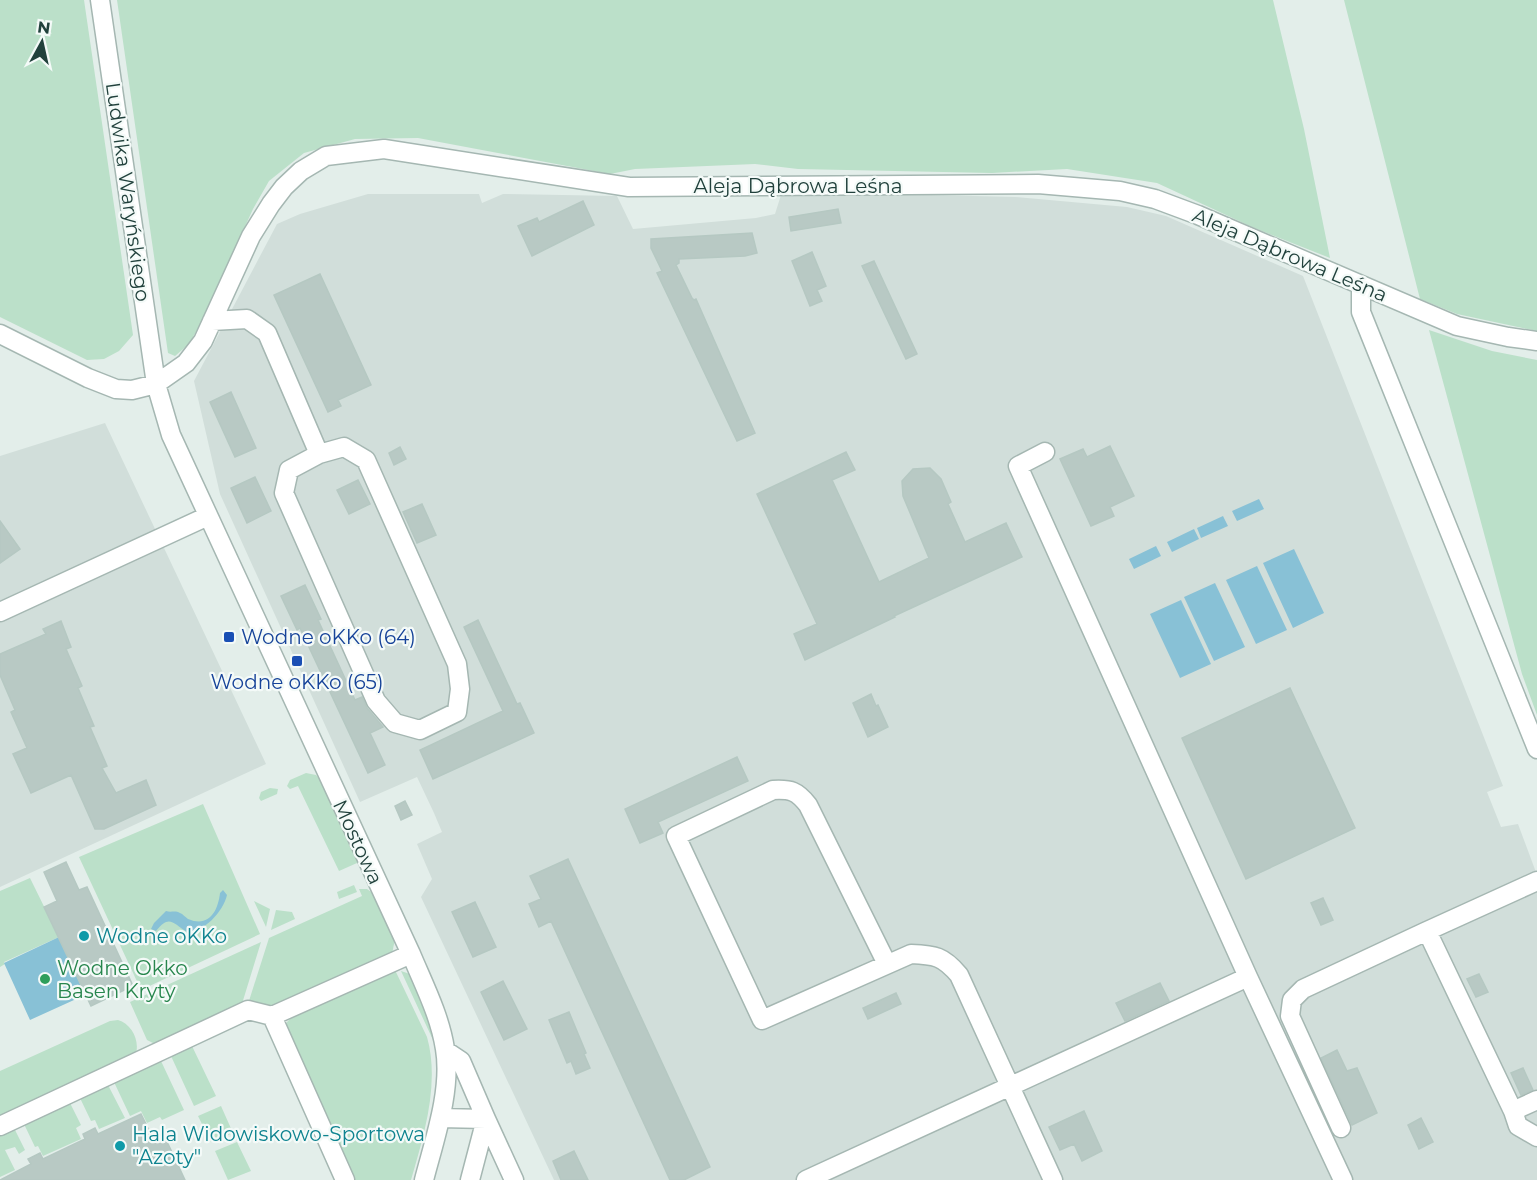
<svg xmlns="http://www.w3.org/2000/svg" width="1537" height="1180" viewBox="0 0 1537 1180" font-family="Montserrat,sans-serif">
<rect width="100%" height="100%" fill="#e3eeea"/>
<!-- built -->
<path fill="#d1deda" d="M 848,193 L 1015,197 L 1127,207 L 1166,216 L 1303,276 L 1503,786 L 1487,792 L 1501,827 L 1518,824 L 1537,875 L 1537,1180 L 554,1180 L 421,897 L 432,879 L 417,844 L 442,832 L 434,813 L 417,777 L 360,802 L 220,494 L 194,381 L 277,224 L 300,214 L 368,194 L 479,194 L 482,203 L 503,194 L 617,196 L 633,229 L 756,218 L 775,214 L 781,195 Z
M 105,423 L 266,764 L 0,887 L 0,456 Z"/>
<!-- green -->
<path fill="#bbe0c9" d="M 0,0 L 84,0 L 133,335 L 119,351 L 104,359 L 87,360 L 0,317 Z
M 117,0 L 1273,0 L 1304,129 L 1330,258 L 1252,227 L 1157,183 L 1067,169 L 992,173 L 798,169 L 755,164 L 635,169 L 610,174 L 418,138 L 355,139 L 304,153 L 269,181 L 253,209 L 201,323 L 189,344 L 175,356 L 168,353 Z
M 1344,0 L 1537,0 L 1537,331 L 1457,314 L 1420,299 Z
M 1429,330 L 1492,351 L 1537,360 L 1537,715 L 1522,674 Z
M 306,773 L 316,775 L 321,780 L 357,860 L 357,863 L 339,871 L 298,786 L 290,789 L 287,786 L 290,780 Z
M 270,788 L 278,789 L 277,794 L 261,801 L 259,798 L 261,792 Z
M 203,804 L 260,934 L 141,990 L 79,857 Z
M 30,878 L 59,937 L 4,962 L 5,964 L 0,967 L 0,891 Z
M 354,885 L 357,892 L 339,899 L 337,892 Z
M 359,889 L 367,889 L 374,894 L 395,939 L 392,954 L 277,1008 L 257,1002 L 248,1004 L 269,938 L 362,896 Z
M 254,901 L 270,909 L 266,927 Z
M 276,910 L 292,912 L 295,919 L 271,930 Z
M 261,942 L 241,1007 L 157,1045 L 147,1040 L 130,1002 Z
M 395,970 L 427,1037 C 440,1083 424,1135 411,1180 L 352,1180 L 285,1029 L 287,1022 L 293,1016 Z
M 401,971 L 410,974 L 426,1010 L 433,1040 Z
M 118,1020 C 132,1024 141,1042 135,1056 L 0,1118 L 0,1071 L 110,1021 Z
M 192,1046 L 216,1096 L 194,1106 L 171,1056 Z
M 161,1061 L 184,1110 L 162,1120 L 160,1117 L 147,1123 L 141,1111 L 130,1116 L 114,1082 Z
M 108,1085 L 125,1118 L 99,1129 L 95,1120 L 91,1121 L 80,1098 Z
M 70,1103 L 81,1125 L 76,1128 L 81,1139 L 43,1156 L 38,1146 L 35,1147 L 24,1124 Z
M 221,1106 L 233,1133 L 211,1142 L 198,1116 Z
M 14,1128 L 25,1150 L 19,1154 L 15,1147 L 5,1150 L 15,1170 L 0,1177 L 0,1135 Z
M 237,1142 L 251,1171 L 228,1180 L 215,1151 Z"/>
<!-- water -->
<path fill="#88c1d6" d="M 1259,499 L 1264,509 L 1237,521 L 1232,511 Z
M 1223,516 L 1228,526 L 1201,538 L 1197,528 Z
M 1194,529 L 1199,539 L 1172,552 L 1167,542 Z
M 1156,546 L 1161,556 L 1134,569 L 1129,559 Z
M 1294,549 L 1324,613 L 1293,628 L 1263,563 Z
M 1257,566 L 1287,630 L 1256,644 L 1226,580 Z
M 1215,583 L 1245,647 L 1214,661 L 1184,597 Z
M 1181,600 L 1211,664 L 1180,678 L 1150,614 Z
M 223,890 L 227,895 C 223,912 204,932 187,932 C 173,923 169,914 156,931 L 151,929 L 154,923 L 166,911 C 171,913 175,910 180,913 C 183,914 185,917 188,919 C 209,928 218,911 220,893 Z
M 59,937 L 85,995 L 30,1020 L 4,963 Z"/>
<!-- building -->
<path fill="#b8c9c4" stroke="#b5c8c2" stroke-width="1.5" d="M 583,201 L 594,225 L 532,256 L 518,226 L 537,218 L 539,222 Z
M 838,209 L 841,223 L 791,231 L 789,217 Z
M 752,233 L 757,253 L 745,256 L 679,259 L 679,263 L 676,265 L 692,298 L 694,300 L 696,299 L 755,433 L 737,441 L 657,273 L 662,271 L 651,248 L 651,239 Z
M 812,252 L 826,286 L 817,290 L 822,301 L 810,306 L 792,261 Z
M 874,261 L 917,354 L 906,359 L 862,266 Z
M 320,274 L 371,385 L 338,400 L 341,406 L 328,412 L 274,295 Z
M 231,392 L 256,448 L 235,457 L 210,402 Z
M 1110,446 L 1134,496 L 1110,507 L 1114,516 L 1091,526 L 1060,459 L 1083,449 L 1087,457 Z
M 400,447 L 406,459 L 394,465 L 389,453 Z
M 846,452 L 855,470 L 832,480 L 879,582 L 929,558 L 903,496 L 902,481 L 913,469 L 930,468 L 941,479 L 951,502 L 948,504 L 965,542 L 1006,523 L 1022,557 L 894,616 L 895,617 L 805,660 L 794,634 L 817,624 L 757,494 Z
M 255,477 L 271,511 L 247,523 L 231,488 Z
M 358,480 L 370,504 L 349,514 L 337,490 Z
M 422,504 L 436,535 L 417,543 L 403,512 Z
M 0,521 L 20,549 L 0,563 Z
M 305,585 L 321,619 L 318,620 L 355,700 L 362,697 L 367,708 L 383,727 L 370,733 L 385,765 L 368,773 L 300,628 L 297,630 L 281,596 Z
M 478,620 L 517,704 L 520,703 L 534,733 L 433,779 L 420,750 L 503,711 L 464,627 Z
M 61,621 L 71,647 L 66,649 L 82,686 L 78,688 L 94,726 L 90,727 L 107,766 L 102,768 L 116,793 L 146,780 L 156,805 L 104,829 L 95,829 L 71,775 L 31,793 L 13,754 L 27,748 L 11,712 L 15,710 L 0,675 L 0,654 L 46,634 L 43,629 Z
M 1290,688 L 1355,828 L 1246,879 L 1182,738 Z
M 871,694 L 876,706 L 878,705 L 888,727 L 868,737 L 853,703 Z
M 737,757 L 748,781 L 658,822 L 663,833 L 640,843 L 625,809 Z
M 405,801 L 412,815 L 401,820 L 395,806 Z
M 568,859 L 710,1167 L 684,1180 L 670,1180 L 551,921 L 539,927 L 529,904 L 541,899 L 530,876 Z
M 66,862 L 79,890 L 87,887 L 133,986 L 91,1006 L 44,907 L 57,901 L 44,872 Z
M 1323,898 L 1333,920 L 1321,925 L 1311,903 Z
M 475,902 L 496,947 L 473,957 L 452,912 Z
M 1479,974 L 1488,992 L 1476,997 L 1467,979 Z
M 503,981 L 527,1029 L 504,1040 L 481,992 Z
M 1160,983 L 1169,1001 L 1125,1021 L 1116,1003 Z
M 896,993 L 901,1004 L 868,1019 L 863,1008 Z
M 569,1012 L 586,1053 L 584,1054 L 590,1068 L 576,1074 L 571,1061 L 567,1063 L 549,1020 Z
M 1337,1050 L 1347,1071 L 1357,1068 L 1377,1113 L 1352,1125 L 1321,1058 Z
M 1523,1068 L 1533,1090 L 1521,1095 L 1511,1073 Z
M 1084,1111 L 1102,1151 L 1082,1161 L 1074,1144 L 1060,1150 L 1049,1127 Z
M 141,1114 L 152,1136 L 162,1131 L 185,1180 L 0,1180 L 31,1164 L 28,1159 L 40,1153 L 43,1159 L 85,1139 L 83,1134 L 95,1128 L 98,1134 Z
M 1421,1118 L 1433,1142 L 1419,1149 L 1408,1125 Z
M 574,1151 L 588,1180 L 561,1180 L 553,1161 Z"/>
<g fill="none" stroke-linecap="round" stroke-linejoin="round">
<defs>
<path id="minor" d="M 100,0 L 156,384 L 171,435 L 411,954 C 424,985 440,1016 445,1049 C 452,1090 434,1141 424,1180
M 1361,286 L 1361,312 L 1537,749
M 212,321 L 247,319 L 267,333 L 319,454 L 289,470 L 284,493 L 376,701 L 395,723 L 420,730 L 457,712 L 460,689 L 457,664 L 366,460 L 344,447 L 319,454
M 0,334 L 88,378 L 116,389 L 132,390 L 156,384 L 186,363 L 203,341 L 251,236 L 271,204 L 284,187 L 301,171 L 326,156 L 384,149 L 629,187 L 1038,184 L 1120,191 L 1155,199 L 1198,215 L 1457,326 L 1508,337 L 1537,341
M 1045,452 L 1018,466 L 1248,977 L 1343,1180
M 0,612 L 208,516
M 1537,881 L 1427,931 L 1513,1111 L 1518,1126 L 1537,1137
M 887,964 L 808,805 C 797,791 791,789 773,790 L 676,836 L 762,1020 L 911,954 C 935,955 943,956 959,975 L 1053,1180
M 272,1016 L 345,1180
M 446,1051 L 461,1061 L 486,1119 L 470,1180
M 1513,1111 L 1537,1100
M 440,1118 L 486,1119 L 514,1180
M 0,1126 L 248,1010 L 272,1016 L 411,954
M 1341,1128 L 1290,1016 L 1292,1000 L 1303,989 L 1427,931
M 806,1180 L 1248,977"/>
</defs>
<!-- minor casing -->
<use href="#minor" stroke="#a5b7b2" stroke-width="21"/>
<!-- minor -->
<use href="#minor" stroke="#fff" stroke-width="18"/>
</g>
<!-- markers -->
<g fill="#1a4fb4" stroke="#f4faf8" stroke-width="2">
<rect x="223" y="631" width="12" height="12" rx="3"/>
<rect x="291" y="655" width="12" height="12" rx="3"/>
</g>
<g fill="#0f9aa8" stroke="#f4faf8" stroke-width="2">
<circle cx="84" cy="936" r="6"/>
<circle cx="120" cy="1146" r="6"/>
</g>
<circle fill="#2e9e5b" stroke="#f4faf8" stroke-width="2" cx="45" cy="979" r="6"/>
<g text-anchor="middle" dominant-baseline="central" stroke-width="4.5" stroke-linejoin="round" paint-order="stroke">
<!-- street labels -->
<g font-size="20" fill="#21413c" stroke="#f4faf8">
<text x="798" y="186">Aleja Dąbrowa Leśna</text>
<text transform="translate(128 192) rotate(82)">Ludwika Waryńskiego</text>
<text transform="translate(1290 255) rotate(23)">Aleja Dąbrowa Leśna</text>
<text transform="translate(358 842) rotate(65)">Mostowa</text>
</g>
<!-- transit labels -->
<g font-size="20" fill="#164399" stroke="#f4faf8" text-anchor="start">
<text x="241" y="637">Wodne oKKo (64)</text>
<text x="297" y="682" text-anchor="middle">Wodne oKKo (65)</text>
</g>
<!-- culture labels -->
<g font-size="20" fill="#0d838f" stroke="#f4faf8" text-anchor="start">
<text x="96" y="936">Wodne oKKo</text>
<text x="132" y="1134">Hala Widowiskowo-Sportowa<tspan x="132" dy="23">"Azoty"</tspan></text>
</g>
<!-- leisure labels -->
<g font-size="20" fill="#27864d" stroke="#f4faf8" text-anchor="start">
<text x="57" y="968">Wodne Okko<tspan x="57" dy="23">Basen Kryty</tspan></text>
</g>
</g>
<!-- north arrow -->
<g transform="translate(42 42) rotate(8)" stroke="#f4faf8" stroke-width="4.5" paint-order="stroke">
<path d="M0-4.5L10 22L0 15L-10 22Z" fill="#21413c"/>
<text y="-9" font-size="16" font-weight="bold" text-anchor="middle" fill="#21413c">N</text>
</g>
</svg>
